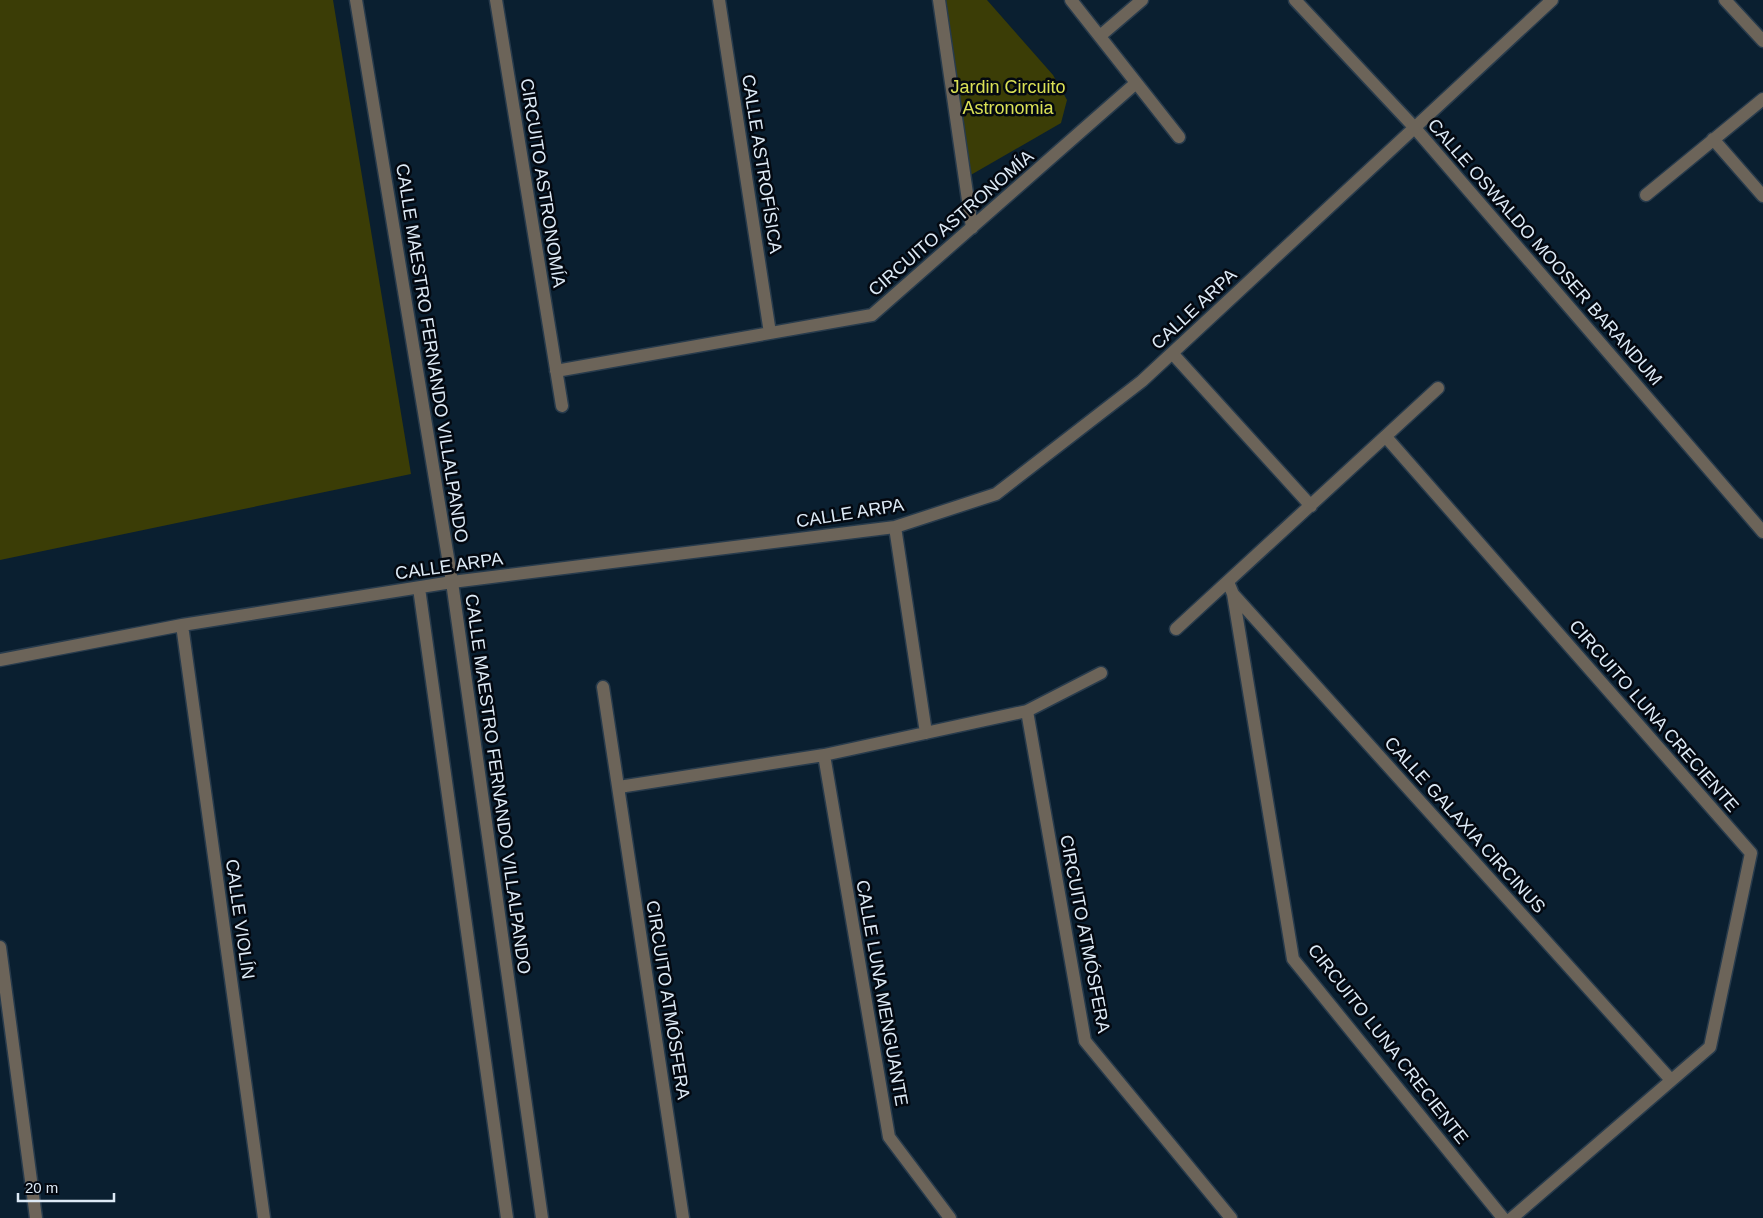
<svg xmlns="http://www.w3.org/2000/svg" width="1763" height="1218" viewBox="0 0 1763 1218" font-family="Arial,sans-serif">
<rect width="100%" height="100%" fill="#0a1f30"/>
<!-- green -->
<path fill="#3b3d06" d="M 0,0 L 333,0 L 411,474 L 0,560 Z
M 945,0 L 987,0 L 1053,75 L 1067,100 L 1061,123 L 969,176 Z"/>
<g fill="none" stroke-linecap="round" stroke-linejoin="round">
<defs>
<path id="minor" d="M 356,0 L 452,582 L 542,1218
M 496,0 L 562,406
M 719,0 L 770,333
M 939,0 L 972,228
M 1071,0 L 1179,137
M 1295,0 L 1414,127 L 1763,532
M 1725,0 L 1763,41
M 1100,36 L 1142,0
M 1713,139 L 1763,196
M 1646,195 L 1763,99
M 1172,353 L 1311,506
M 556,371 L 872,315 L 1136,83
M 1386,437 L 1751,853 L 1710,1047 L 1512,1218
M 895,527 L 926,733
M 1228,582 L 1233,594 L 1293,959 L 1503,1218
M 419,588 L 507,1218
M 1233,594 L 1671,1080
M 182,625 L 264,1218
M 1176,629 L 1438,388
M 0,660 L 182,625 L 452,582 L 895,527 L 996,494 L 1142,381 L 1552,0
M 603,687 L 683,1218
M 1027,711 L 1085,1041 L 1231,1218
M 824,755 L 889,1137 L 950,1218
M 619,787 L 824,755 L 1027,711 L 1101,673
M 0,947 L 36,1218"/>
</defs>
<!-- minor casing -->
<use href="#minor" stroke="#283b4c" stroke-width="15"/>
<!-- minor -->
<use href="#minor" stroke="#6c6459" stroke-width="12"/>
</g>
<g text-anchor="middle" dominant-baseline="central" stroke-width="5" stroke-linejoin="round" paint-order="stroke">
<!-- park labels -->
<g font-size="18" fill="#dbe155" stroke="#030810">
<text x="1008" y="87">Jardin Circuito<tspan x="1008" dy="21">Astronomia</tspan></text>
</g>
<!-- street labels -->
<g font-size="18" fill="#ddeaf6" stroke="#030810">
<text transform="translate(762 164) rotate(81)">CALLE ASTROFÍSICA</text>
<text transform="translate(543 183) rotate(81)">CIRCUITO ASTRONOMÍA</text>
<text transform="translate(951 223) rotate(-41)">CIRCUITO ASTRONOMÍA</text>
<text transform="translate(1545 252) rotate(49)">CALLE OSWALDO MOOSER BARANDUM</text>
<text transform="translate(1194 309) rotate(-43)">CALLE ARPA</text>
<text transform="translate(432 353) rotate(81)">CALLE MAESTRO FERNANDO VILLALPANDO</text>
<text transform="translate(850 513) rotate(-9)">CALLE ARPA</text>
<text transform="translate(449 566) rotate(-8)">CALLE ARPA</text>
<text transform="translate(1654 716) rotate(49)">CIRCUITO LUNA CRECIENTE</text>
<text transform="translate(498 784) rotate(82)">CALLE MAESTRO FERNANDO VILLALPANDO</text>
<text transform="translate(1465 825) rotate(48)">CALLE GALAXIA CIRCINUS</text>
<text transform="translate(240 919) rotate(82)">CALLE VIOLÍN</text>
<text transform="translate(1085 934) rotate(79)">CIRCUITO ATMÓSFERA</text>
<text transform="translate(882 993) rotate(80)">CALLE LUNA MENGUANTE</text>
<text transform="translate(668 1000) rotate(81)">CIRCUITO ATMÓSFERA</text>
<text transform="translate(1388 1044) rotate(52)">CIRCUITO LUNA CRECIENTE</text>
</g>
</g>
<!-- scale -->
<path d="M18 1193v8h96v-8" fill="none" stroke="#ddeaf6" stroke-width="2.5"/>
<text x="25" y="1193" font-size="15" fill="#ddeaf6" stroke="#030810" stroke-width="4" paint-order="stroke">20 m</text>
</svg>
